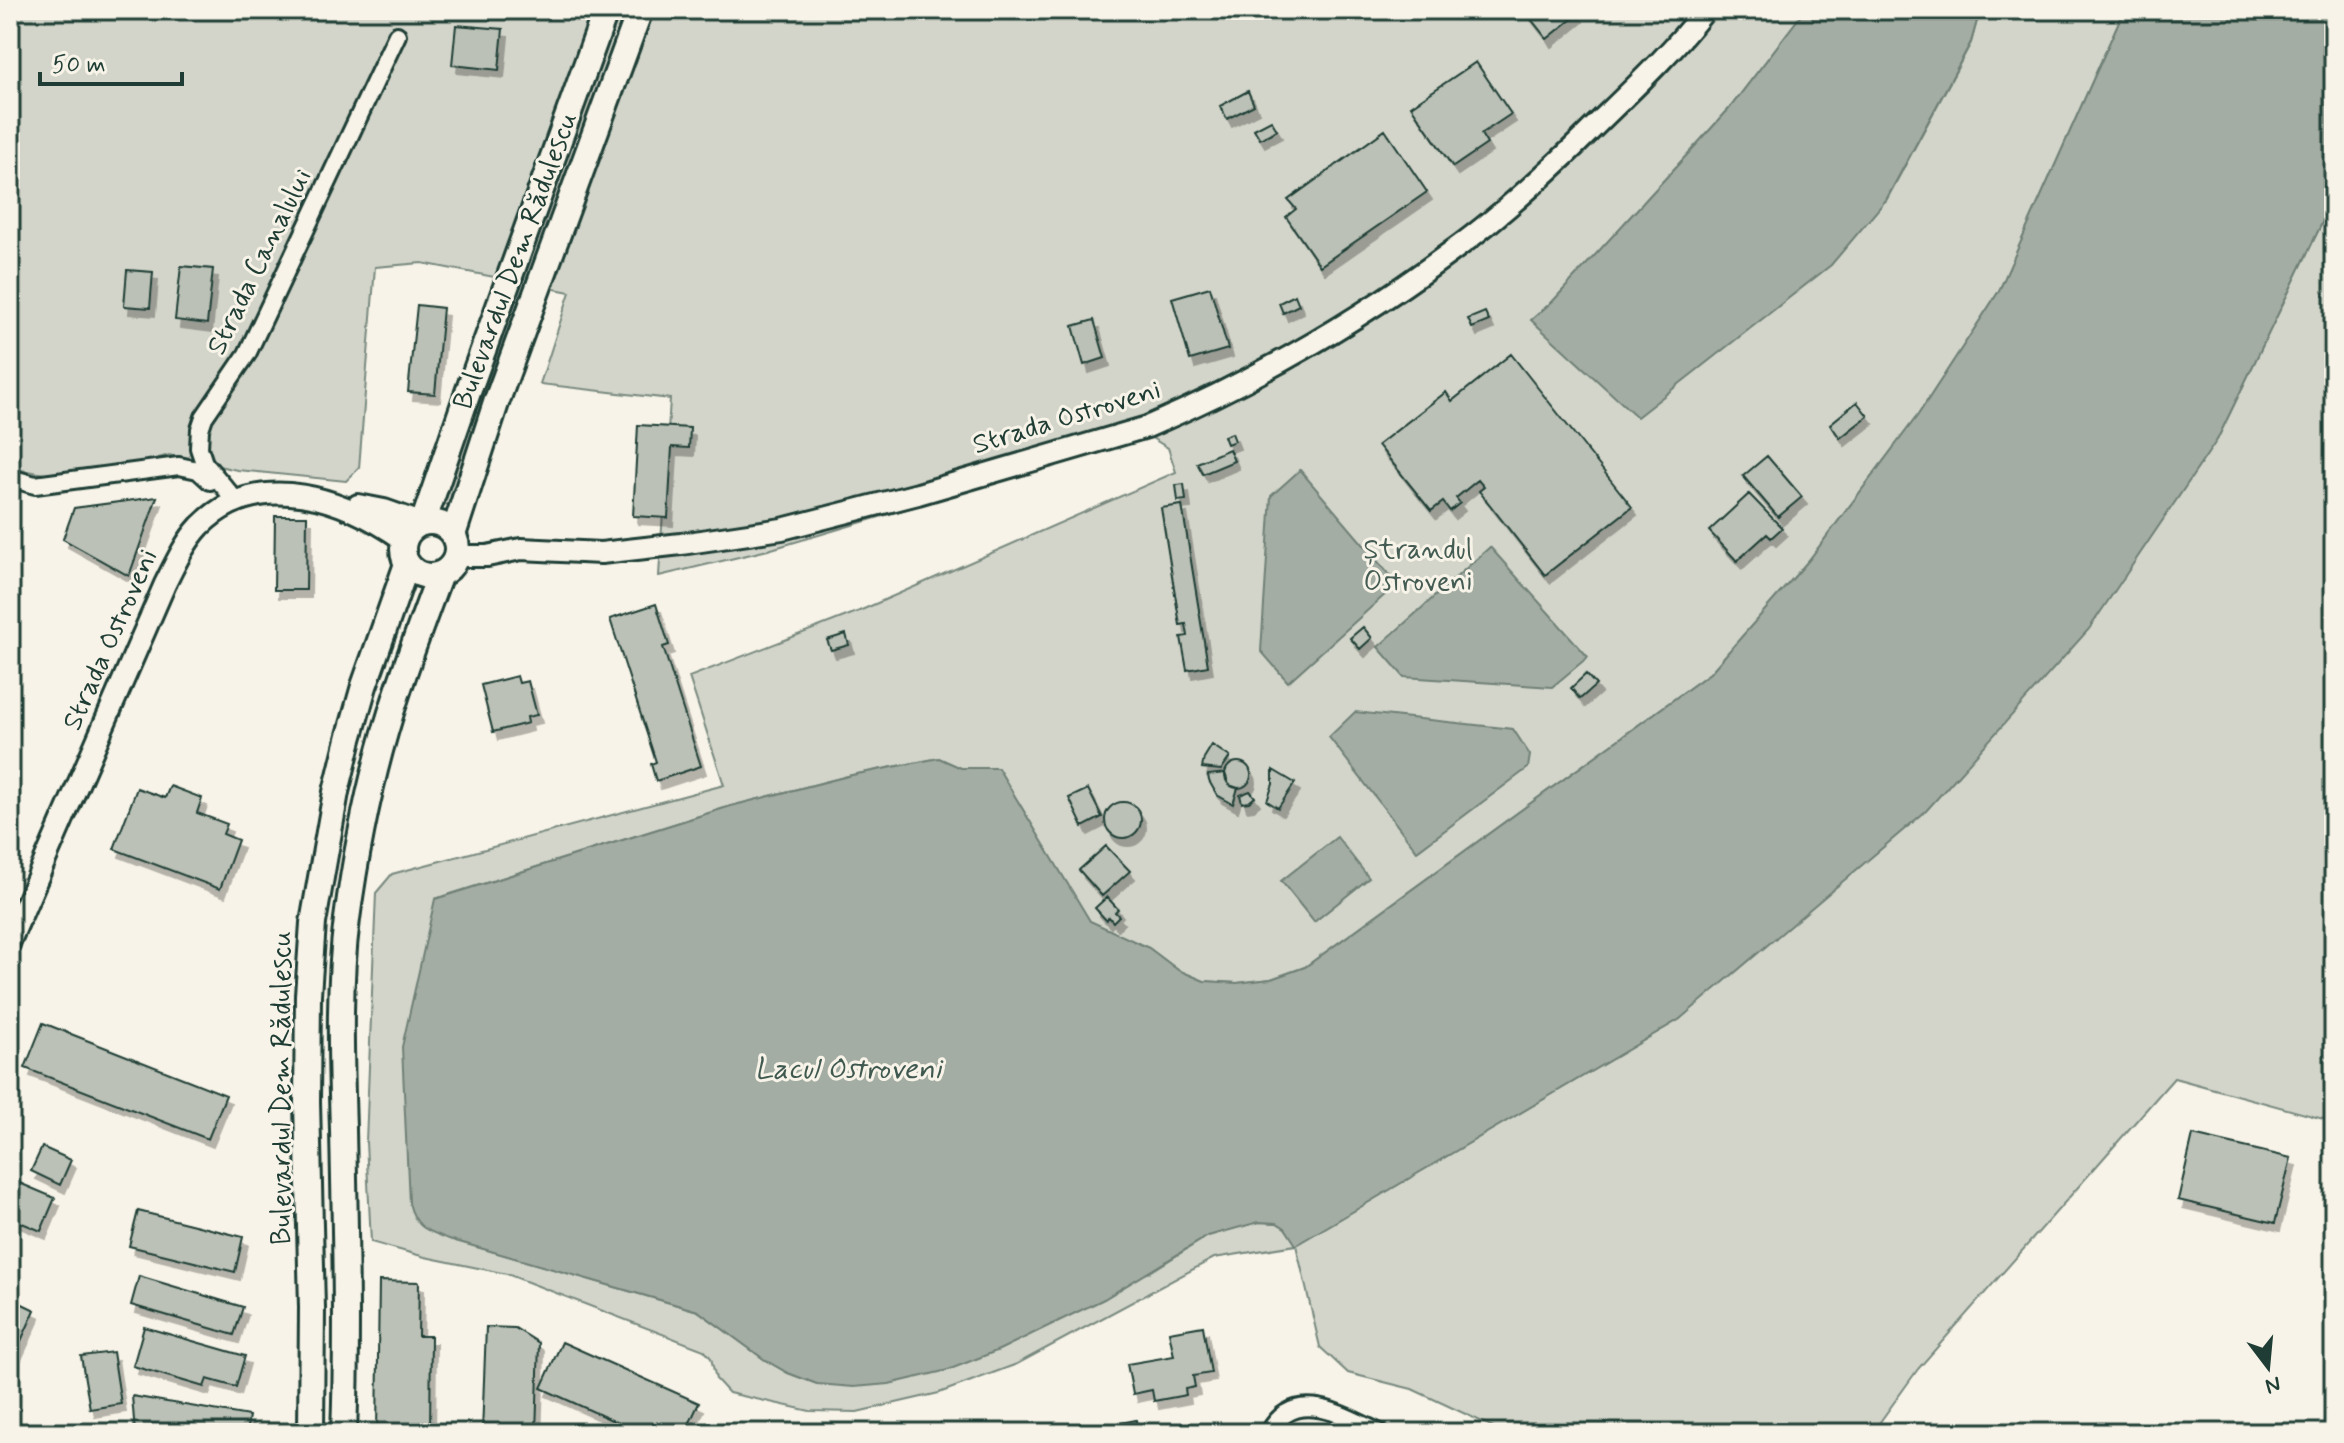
<svg xmlns="http://www.w3.org/2000/svg" width="2344" height="1443" viewBox="0 0 2344 1443" font-family="Mynerve,sans-serif">
<defs>
<filter id="shadow"><feDropShadow dx="5" dy="8" stdDeviation="0" flood-color="#0004"/></filter>
</defs>
<rect width="100%" height="100%" fill="#f7f3e8"/>
<filter id="ink" filterUnits="userSpaceOnUse"><feTurbulence type="fractalNoise" baseFrequency=".0125" numOctaves="2"/><feDisplacementMap in="SourceGraphic" scale="16" xChannelSelector="R" yChannelSelector="G"/><feConvolveMatrix kernelMatrix="1 2 1 2 8 2 1 2 1" color-interpolation-filters="sRGB"/></filter>
<g filter="url(#ink)">
<!-- green -->
<path fill="#d3d5ca" stroke="#79897f" stroke-width="2" d="M 10,10 L 1805,10 L 1729,109 L 1554,300 L 1532,320 L 1886,201 L 1971,43 L 1980,10 L 2124,10 L 1999,291 L 1918,415 L 1809,560 L 1710,673 L 1305,967 L 1271,979 L 1237,983 L 1204,981 L 1178,970 L 1149,948 L 1089,921 L 997,768 L 961,768 L 939,758 L 852,775 L 731,806 L 435,899 L 449,1239 L 698,1311 L 765,1360 L 788,1373 L 817,1384 L 1150,1272 L 1208,1236 L 1234,1228 L 1259,1222 L 1277,1223 L 1285,1228 L 1297,1244 L 1680,1019 L 2217,440 L 2334,198 L 2334,1122 L 2174,1078 L 1918,1369 L 1872,1433 L 1506,1433 L 1412,1389 L 1348,1373 L 1320,1347 L 1296,1245 L 1214,1258 L 1017,1364 L 939,1393 L 857,1412 L 810,1411 L 729,1393 L 716,1379 L 711,1358 L 704,1350 L 507,1274 L 425,1257 L 371,1242 L 366,1142 L 376,893 L 392,874 L 724,785 L 689,677 L 857,612 L 1176,472 L 1168,448 L 1150,437 L 768,550 L 659,576 L 670,399 L 540,384 L 570,292 L 529,284 L 451,506 L 439,502 L 515,281 L 422,263 L 375,267 L 359,468 L 346,481 L 237,470 L 169,455 L 130,466 L 78,474 L 45,474 L 21,470 L 10,445 Z"/>
<!-- water -->
<path fill="#a4ada3" stroke="#6f8077" stroke-width="2" d="M 1805,10 L 1980,10 L 1971,42 L 1886,200 L 1831,265 L 1637,417 L 1531,320 L 1554,300 L 1729,109 Z
M 2124,10 L 2334,10 L 2334,198 L 2217,440 L 2089,629 L 1926,811 L 1680,1019 L 1296,1245 L 1285,1228 L 1277,1223 L 1259,1222 L 1208,1236 L 1104,1299 L 999,1350 L 948,1370 L 889,1384 L 854,1387 L 817,1384 L 788,1373 L 765,1360 L 698,1311 L 449,1239 C 426,1230 416,1229 409,1203 L 402,1047 L 435,899 L 731,806 L 852,775 L 939,758 L 961,768 L 998,768 L 1090,921 L 1149,948 L 1178,970 L 1204,981 L 1237,983 L 1271,979 L 1305,967 L 1710,673 L 1809,560 L 1918,415 L 1999,291 Z
M 1300,470 L 1397,584 L 1288,682 L 1261,651 L 1271,496 Z
M 1490,547 L 1588,657 L 1552,687 L 1404,677 L 1378,647 Z
M 1355,712 L 1513,729 L 1530,755 L 1528,768 L 1417,851 L 1329,737 Z
M 1337,837 L 1369,878 L 1314,922 L 1281,881 Z"/>
<!-- building -->
<path fill="#bbc1b6" stroke="#1f3d34" stroke-width="2" filter="url(#shadow)" d="M 1524,10 L 1575,10 L 1578,14 L 1547,39 Z
M 456,25 L 503,29 L 499,70 L 452,65 Z
M 1476,62 L 1511,114 L 1481,134 L 1487,144 L 1453,167 L 1411,106 Z
M 1248,91 L 1254,105 L 1227,119 L 1220,106 Z
M 1271,120 L 1277,130 L 1260,139 L 1254,129 Z
M 1385,130 L 1427,192 L 1320,266 L 1286,217 L 1296,209 L 1288,200 Z
M 181,266 L 213,269 L 207,324 L 175,320 Z
M 127,270 L 153,272 L 150,308 L 124,306 Z
M 1210,287 L 1228,349 L 1190,360 L 1172,298 Z
M 1295,295 L 1299,305 L 1283,313 L 1279,303 Z
M 417,305 L 443,308 L 435,394 L 408,392 Z
M 1485,312 L 1489,321 L 1472,328 L 1468,319 Z
M 1094,320 L 1105,358 L 1084,365 L 1073,326 Z
M 1511,354 L 1632,507 L 1545,575 L 1479,491 L 1484,487 L 1478,480 L 1456,498 L 1460,503 L 1450,511 L 1443,502 L 1431,511 L 1378,445 L 1446,392 L 1452,401 Z
M 1857,402 L 1868,416 L 1840,438 L 1830,424 Z
M 638,425 L 690,428 L 689,448 L 672,447 L 668,518 L 633,516 Z
M 1232,433 L 1235,441 L 1227,444 L 1224,436 Z
M 1229,449 L 1234,461 L 1203,474 L 1197,463 Z
M 1767,456 L 1802,497 L 1778,517 L 1743,476 Z
M 1184,484 L 1186,500 L 1178,501 L 1176,485 Z
M 1749,494 L 1782,528 L 1771,538 L 1767,534 L 1737,561 L 1709,531 Z
M 157,497 L 129,576 L 63,539 L 74,508 Z
M 1182,505 L 1208,666 L 1187,670 L 1181,637 L 1188,636 L 1186,624 L 1180,625 L 1161,508 Z
M 275,516 L 307,516 L 306,590 L 274,590 Z
M 656,604 L 669,645 L 663,647 L 701,766 L 656,781 L 651,764 L 656,762 L 610,619 Z
M 1363,627 L 1372,638 L 1360,649 L 1350,638 Z
M 846,634 L 849,645 L 831,650 L 827,640 Z
M 1586,674 L 1596,685 L 1580,699 L 1571,688 Z
M 517,676 L 519,683 L 528,681 L 537,715 L 527,717 L 528,723 L 493,732 L 481,685 Z
M 1212,745 L 1230,757 L 1221,770 L 1202,768 L 1204,758 Z
M1225 775a13 13 0 1 1 26 0a13 13 0 1 1-26 0Z
M 1273,770 L 1295,783 L 1278,808 L 1267,801 L 1273,784 Z
M 1225,773 L 1229,785 L 1238,788 L 1233,804 L 1217,795 L 1209,781 L 1208,775 Z
M 170,786 L 202,798 L 197,813 L 227,824 L 223,834 L 238,840 L 220,889 L 114,849 L 137,788 L 165,798 Z
M 1088,789 L 1102,817 L 1083,827 L 1069,798 Z
M 1250,791 L 1255,797 L 1249,802 L 1242,803 L 1240,795 Z
M1105 820a18 18 0 1 1 36 0a18 18 0 1 1-36 0Z
M 1106,846 L 1130,871 L 1102,896 L 1079,870 Z
M 1107,897 L 1118,909 L 1115,912 L 1119,916 L 1113,922 L 1109,917 L 1106,920 L 1095,908 Z
M 43,1023 L 226,1095 L 208,1139 L 25,1068 Z
M 2193,1135 L 2291,1158 L 2275,1223 L 2178,1200 Z
M 42,1147 L 71,1160 L 60,1185 L 31,1171 Z
M 10,1179 L 55,1198 L 41,1231 L 10,1218 Z
M 138,1211 L 243,1237 L 235,1272 L 129,1246 Z
M 139,1276 L 243,1307 L 234,1335 L 131,1305 Z
M 379,1281 L 419,1282 L 418,1336 L 431,1336 L 430,1433 L 377,1433 Z
M 10,1298 L 35,1310 L 10,1365 Z
M 1203,1326 L 1211,1373 L 1193,1376 L 1195,1387 L 1185,1389 L 1186,1395 L 1154,1401 L 1152,1390 L 1133,1394 L 1127,1364 L 1174,1356 L 1169,1332 Z
M 144,1327 L 245,1356 L 236,1387 L 207,1379 L 204,1387 L 133,1366 Z
M 486,1327 L 515,1328 L 539,1343 L 536,1433 L 482,1433 Z
M 562,1342 L 699,1403 L 685,1433 L 640,1433 L 541,1388 Z
M 113,1352 L 121,1404 L 90,1409 L 81,1356 Z
M 132,1396 L 249,1416 L 246,1433 L 135,1433 Z
M 1136,1420 L 1138,1433 L 1113,1433 L 1111,1425 Z"/>
<g fill="none" stroke-linecap="round" stroke-linejoin="round">
<defs>
<path id="minor" d="M 10,478 L 35,485 L 179,466 L 198,470 L 210,481
M 237,502 L 204,463 L 199,448 L 200,429 L 204,417 L 247,354 L 397,35
M 1269,1433 C 1295,1384 1345,1417 1380,1433"/>
<path id="tertiary" d="M 358,505 L 384,510 L 421,523
M 456,556 L 487,556 L 521,549 L 601,553 L 681,544 L 782,529 L 918,494 L 1147,427 C 1254,381 1357,322 1451,252 C 1505,213 1554,167 1601,120 C 1637,85 1674,50 1705,10
M 10,941 L 165,584 C 175,564 185,542 200,526 C 259,466 347,500 404,540"/>
<path id="secondary" d="M403 549a27 27 0 1 1 54 0a27 27 0 1 1-54 0Z
M 423,523 L 468,392 L 606,10
M 453,535 L 496,403 L 640,10
M 311,1433 L 312,1308 L 307,1102 L 308,995 L 313,923 L 336,792 L 349,739 L 364,686 L 407,564
M 344,1433 C 348,1332 345,1231 343,1130 C 341,1060 338,988 347,919 C 357,844 373,766 397,694 C 410,654 425,614 440,574"/>
</defs>
<!-- minor casing -->
<use href="#minor" stroke="#1f3d34" stroke-width="22"/>
<!-- tertiary casing -->
<use href="#tertiary" stroke="#1f3d34" stroke-width="26"/>
<!-- secondary casing -->
<use href="#secondary" stroke="#1f3d34" stroke-width="30"/>
<!-- minor -->
<use href="#minor" stroke="#f7f3e8" stroke-width="16"/>
<!-- tertiary -->
<use href="#tertiary" stroke="#f7f3e8" stroke-width="20"/>
<!-- secondary -->
<use href="#secondary" stroke="#f7f3e8" stroke-width="24"/>
</g>
</g>
<g text-anchor="middle" dominant-baseline="central" stroke-width="6" stroke-linejoin="round" paint-order="stroke">
<!-- street labels -->
<g font-size="28" fill="#1f3d34" stroke="#f7f3e8">
<text transform="translate(516 261) rotate(-70)">Bulevardul Dem Rădulescu</text>
<text transform="translate(260 262) rotate(-64)">Strada Canalului</text>
<text transform="translate(1067 418) rotate(-17)">Strada Ostroveni</text>
<text transform="translate(111 640) rotate(-66)">Strada Ostroveni</text>
<text transform="translate(282 1088) rotate(-90)">Bulevardul Dem Rădulescu</text>
</g>
<!-- park labels -->
<g font-size="28" fill="#435b52" stroke="#f7f3e8">
<text x="1418" y="550">Ștrandul<tspan x="1418" dy="32">Ostroveni</tspan></text>
</g>
<!-- water labels -->
<g font-size="30" font-style="italic" fill="#405950" stroke="#f7f3e8">
<text x="848" y="1069">Lacul Ostroveni</text>
</g>
</g>
<!-- margin -->
<rect width="2344" height="1443" fill="none" stroke="#f7f3e8" stroke-width="40"/>
<rect x="20" y="20" width="2304" height="1403" fill="none" stroke="#1f3d34" stroke-width="3" filter="url(#ink)"/>
<!-- north arrow -->
<g transform="translate(2268 1367) rotate(164)" stroke="#f7f3e8" stroke-width="6" paint-order="stroke">
<path d="M0-6L14 30L0 20L-14 30Z" fill="#1f3d34"/>
<text y="-12" font-size="22" font-weight="bold" text-anchor="middle" fill="#1f3d34">N</text>
</g>
<!-- scale -->
<path d="M40 72v12h142v-12" fill="none" stroke="#1f3d34" stroke-width="4"/>
<text x="52" y="72" font-size="24" fill="#1f3d34" stroke="#f7f3e8" stroke-width="6" paint-order="stroke">50 m</text>
</svg>
